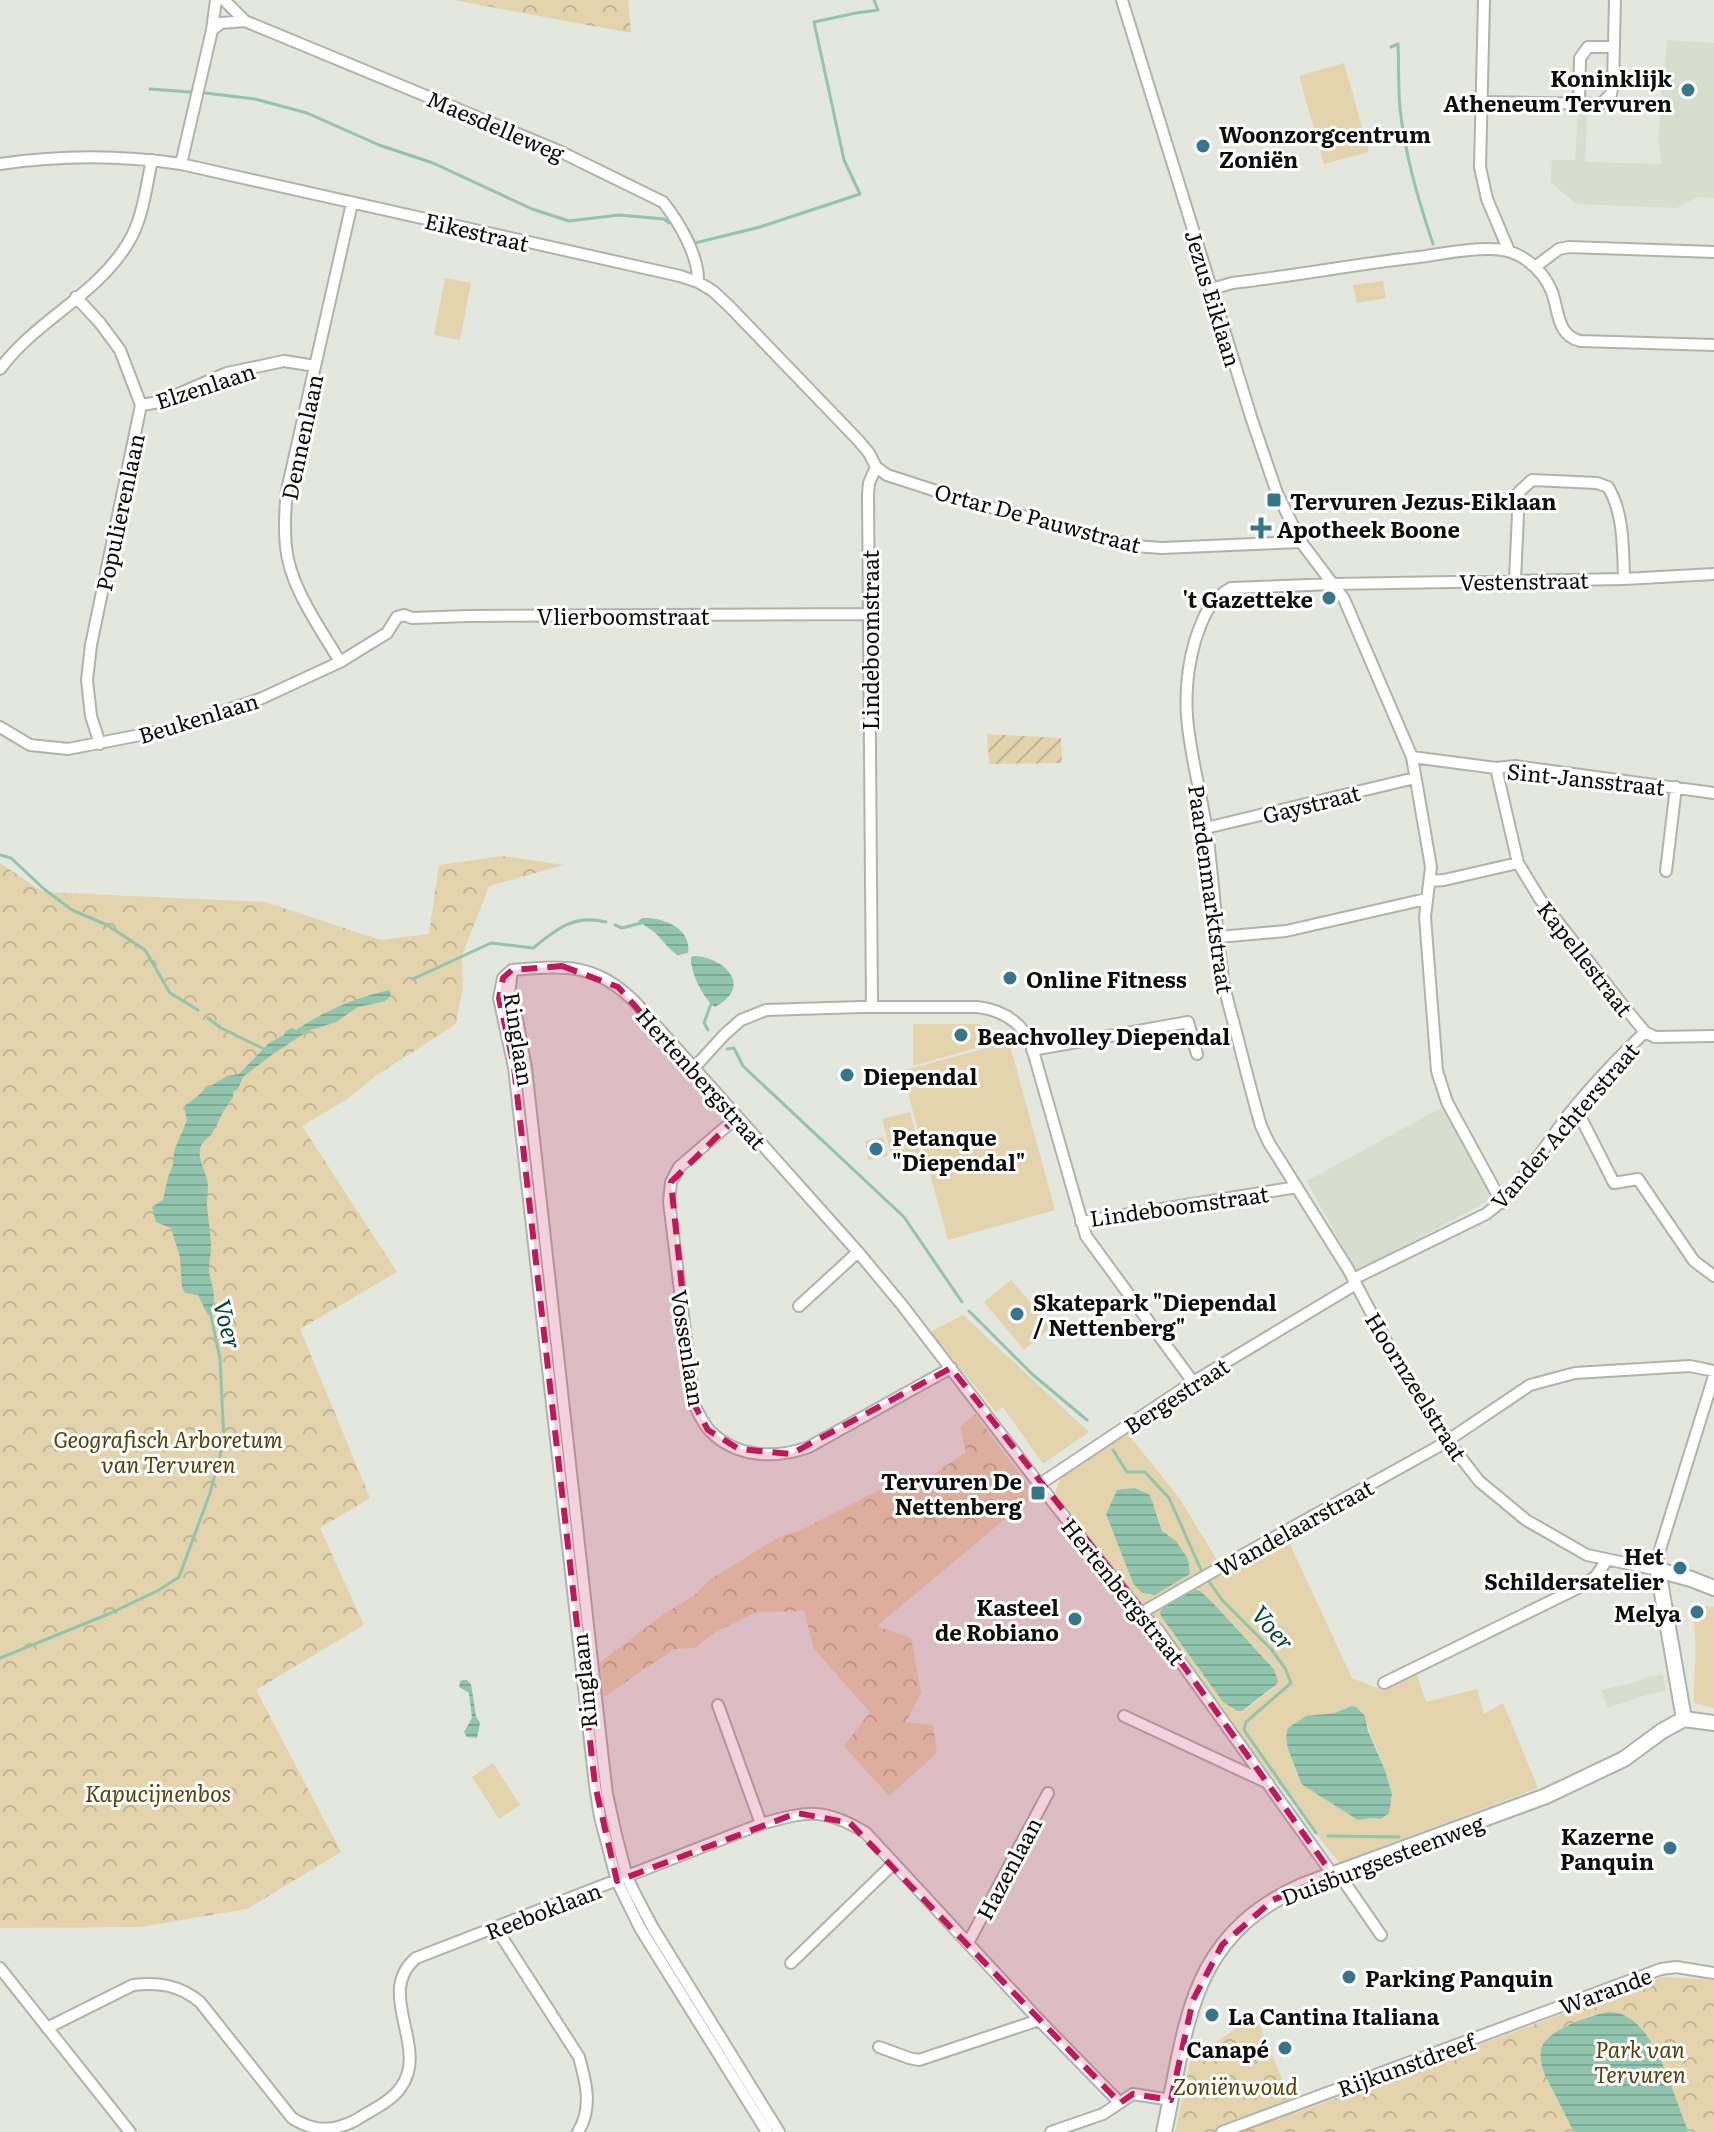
<svg xmlns="http://www.w3.org/2000/svg" width="1714" height="2132" viewBox="0 0 1714 2132" font-family="Literata,serif">
<defs>
<pattern id="forest-crowns" width="20" height="18" patternUnits="userSpaceOnUse" patternTransform="scale(2)"><rect width="20" height="18" fill="#e4d4ae"/><path d="M2 6a3 3 0 1 1 6 0M12 15a3 3 0 1 1 6 0" fill="none" stroke="#c2b594"/></pattern>
<pattern id="garden-furrows" width="10" height="10" patternUnits="userSpaceOnUse" patternTransform="scale(2)"><rect width="10" height="10" fill="#e4d4ae"/><path d="M-1 1l2-2M0 10L10 0M9 11l2-2" fill="none" stroke="#c2b594"/></pattern>
<pattern id="water-rules" width="6" height="5" patternUnits="userSpaceOnUse" patternTransform="scale(2)"><rect width="6" height="5" fill="#92c5ad"/><path d="M0 2.5h6" fill="none" stroke="#7da894"/></pattern>
</defs>
<rect width="100%" height="100%" fill="#e3e7de"/>
<!-- built -->
<path fill="#d7dece" d="M 1667,40 L 1714,43 L 1714,198 L 1697,197 L 1677,208 L 1576,204 L 1551,182 L 1551,171 L 1552,160 L 1575,160 L 1578,113 L 1587,113 L 1585,162 L 1662,164 L 1658,138 Z
M 1443,1107 L 1493,1198 L 1358,1271 L 1354,1268 L 1307,1181 Z
M 1663,1675 L 1666,1691 L 1649,1694 L 1607,1708 L 1602,1690 L 1636,1682 L 1647,1677 Z"/>
<!-- green -->
<path fill="#e4d4ae" fill-rule="evenodd" d="M 1344,63 L 1369,152 L 1324,164 L 1299,76 Z
M 445,278 L 471,283 L 460,340 L 434,335 Z
M 1383,281 L 1386,298 L 1357,303 L 1353,285 Z
M 913,1024 L 980,1024 L 986,1045 L 913,1066 Z
M 1009,1042 L 1055,1210 L 948,1240 L 902,1071 Z
M 910,1112 L 921,1154 L 893,1161 L 882,1119 Z
M 883,1137 L 888,1156 L 868,1160 L 865,1141 Z
M 1011,1280 L 1051,1327 L 1024,1350 L 984,1302 Z
M 963,1315 L 1089,1432 L 1043,1464 L 1003,1407 L 996,1412 L 930,1332 Z
M 1127,1433 L 1180,1499 L 1226,1575 L 1288,1540 L 1352,1678 L 1377,1688 L 1415,1669 L 1426,1702 L 1477,1689 L 1484,1714 L 1503,1703 L 1538,1788 L 1339,1863 L 1055,1493 L 1062,1474 ZM 1157,1513 L 1162,1531 C 1178,1542 1187,1554 1190,1574 L 1155,1595 L 1150,1595 L 1133,1583 L 1106,1514 ZM 1212,1602 L 1274,1668 L 1273,1688 L 1246,1709 L 1231,1708 L 1223,1702 L 1160,1612 L 1165,1606 ZM 1347,1707 L 1365,1716 C 1372,1745 1390,1770 1392,1799 L 1381,1819 L 1372,1818 L 1358,1820 L 1304,1786 L 1298,1777 L 1288,1749 L 1288,1728 L 1306,1716 L 1335,1713 Z
M 1705,1606 L 1714,1607 L 1714,1708 L 1694,1703 C 1694,1675 1697,1648 1694,1621 L 1698,1622 L 1702,1607 Z
M 493,1763 L 520,1805 L 499,1819 L 472,1777 Z"/>
<!-- forest -->
<path fill="url(#forest-crowns)" d="M 453,0 L 628,0 L 631,33 Z
M 502,856 L 564,865 L 489,886 L 462,956 L 463,987 L 456,1024 L 374,1077 L 346,1100 L 302,1126 L 397,1272 L 300,1329 L 370,1498 L 320,1528 L 364,1625 L 256,1690 L 341,1852 L 247,1909 L 140,1927 L 0,1928 L 0,863 L 43,892 L 265,902 L 381,940 L 429,934 L 439,865 Z
M 975,1414 L 1035,1494 L 877,1626 L 911,1638 L 921,1693 L 906,1722 L 933,1725 L 937,1753 L 889,1796 L 844,1746 L 870,1712 L 814,1649 L 804,1611 L 757,1612 L 714,1633 L 695,1648 L 674,1649 L 604,1697 L 599,1663 L 664,1614 L 696,1594 L 709,1580 L 779,1537 L 801,1530 L 903,1478 L 916,1486 L 966,1452 L 960,1427 Z
M 1662,1977 L 1714,1980 L 1714,2132 L 1689,2132 L 1637,2024 L 1627,2016 L 1592,2015 L 1563,2028 L 1546,2039 L 1545,2075 L 1574,2132 L 1175,2132 L 1191,2058 L 1256,2016 L 1296,2113 Z"/>
<!-- garden -->
<path fill="url(#garden-furrows)" d="M 987,734 L 1061,738 L 1062,763 L 989,764 Z"/>
<!-- water -->
<path fill="url(#water-rules)" d="M 642,918 C 663,917 692,928 688,953 L 678,955 C 666,948 661,936 650,929 C 646,926 642,924 638,921 Z
M 695,956 C 726,958 753,987 715,1007 C 703,998 690,972 691,957 Z
M 389,990 L 391,993 L 388,999 L 382,1002 L 358,1007 L 336,1022 L 308,1031 L 273,1054 L 243,1077 L 238,1089 L 233,1092 L 233,1098 C 223,1107 219,1124 211,1135 C 207,1139 201,1143 200,1149 C 198,1159 205,1170 207,1180 C 209,1188 207,1197 207,1205 C 208,1219 211,1234 211,1249 C 211,1255 209,1261 209,1267 C 209,1286 221,1294 208,1315 L 198,1295 L 185,1293 L 182,1287 L 180,1257 L 171,1228 L 156,1222 L 152,1207 L 163,1200 L 168,1177 L 173,1165 L 174,1151 L 187,1120 L 184,1107 L 207,1088 L 227,1076 L 239,1074 L 269,1043 L 284,1035 L 286,1031 L 292,1028 L 296,1030 C 324,1011 355,998 389,990 Z
M 1135,1488 L 1150,1495 L 1162,1531 L 1176,1541 L 1188,1559 L 1190,1574 L 1155,1595 L 1142,1593 L 1133,1583 L 1106,1514 L 1117,1490 Z
M 1196,1590 L 1200,1591 L 1212,1602 L 1274,1669 L 1278,1681 L 1277,1684 L 1242,1711 L 1237,1711 L 1223,1702 L 1161,1616 L 1160,1612 L 1164,1606 Z
M 462,1680 L 467,1680 L 471,1684 L 476,1716 L 480,1723 L 477,1738 L 467,1737 L 464,1732 L 472,1718 L 469,1693 L 459,1687 L 460,1682 Z
M 1351,1706 L 1356,1707 L 1365,1716 L 1368,1731 L 1385,1770 L 1392,1794 L 1389,1813 L 1381,1819 L 1372,1818 L 1358,1820 L 1304,1786 L 1301,1783 L 1288,1749 L 1286,1737 L 1288,1728 L 1306,1716 L 1335,1713 Z
M 1608,2012 C 1655,2010 1673,2099 1689,2132 L 1574,2132 L 1545,2075 C 1541,2065 1538,2052 1544,2043 C 1553,2028 1592,2015 1608,2012 Z"/>
<g fill="none" stroke-linecap="round" stroke-linejoin="round">
<!-- stream -->
<path stroke="#92c5ad" stroke-width="3" d="M 1391,47 L 1398,44 C 1399,65 1398,87 1400,108 C 1405,155 1418,199 1433,244
M 150,89 L 190,92
M 205,93 L 255,99 L 307,113 L 379,145 L 433,163 L 532,209 L 569,221 L 619,215 L 664,219 L 669,223
M 688,230 L 695,243 L 760,227 L 860,194 L 844,160 L 814,22 L 856,13 L 878,10 L 874,0
M 0,855 L 11,858 L 44,889 L 72,910 L 107,925 L 145,950 L 170,993 L 198,1010
M 615,925 L 622,928 L 641,923
M 413,979 L 491,943 L 533,948 C 557,929 574,914 606,922
M 208,1018 L 221,1028 L 264,1049
M 708,1030 L 704,1023 L 711,1004
M 727,1049 L 734,1048 L 743,1066 L 904,1217 L 962,1302
M 969,1311 L 1032,1374 L 1087,1420
M 1113,1450 L 1127,1472 L 1145,1472 L 1169,1498 L 1201,1570 L 1222,1600 L 1271,1649 L 1285,1668 L 1291,1683 L 1246,1722 L 1244,1730 L 1316,1833
M 0,1658 L 111,1613 L 159,1590 L 179,1577 L 210,1493 L 224,1441 L 220,1359 L 210,1311
M 1328,1836 L 1399,1837"/>
<defs>
<path id="minor" d="M 224,0 L 245,21 L 559,151 L 663,202 C 679,222 699,256 698,282
M 1122,0 L 1252,420 L 1277,493 L 1301,542 L 1344,599 L 1412,757 L 1431,867 L 1425,917 L 1437,1071 L 1447,1102 L 1502,1203
M 1484,0 L 1480,167 L 1487,199 L 1509,251
M 212,30 L 221,23 L 245,21
M 1482,102 L 1601,104 L 1611,94 L 1613,84 L 1615,0
M 1579,104 L 1580,58 L 1588,47 L 1614,47
M 0,164 C 61,155 120,155 181,164 L 680,276 L 698,282 L 713,291 L 730,307 L 858,440 L 869,453 L 876,467 L 887,475 L 964,500 L 1134,546 L 1162,548 L 1301,542
M 181,164 L 212,30 L 216,0
M 1535,267 L 1559,249 L 1569,247 L 1714,252
M 1212,289 L 1232,283 C 1294,276 1356,264 1419,257 C 1443,254 1467,248 1491,249 C 1502,249 1511,251 1520,256 C 1534,264 1546,277 1552,292 C 1559,312 1557,335 1580,341 L 1714,345
M 76,297 L 100,323 L 120,350 L 141,405 L 91,645 L 87,680 L 91,716 L 100,744
M 0,369 C 36,320 97,295 128,243 C 143,219 146,187 152,160
M 141,405 L 160,402 L 227,373 L 284,361 L 315,366
M 1714,574 L 1624,579 L 1333,584 L 1231,588 C 1209,600 1202,619 1195,641 C 1174,714 1197,763 1207,833 C 1214,884 1216,934 1224,985 C 1227,1000 1232,1016 1236,1032 C 1244,1063 1252,1095 1261,1126 L 1269,1143 L 1348,1269 L 1395,1358 L 1448,1441 L 1479,1481 L 1526,1520 L 1587,1555 L 1658,1570 L 1658,1556 L 1714,1376
M 1515,580 L 1519,492 L 1532,480 L 1597,483 L 1608,487 C 1624,513 1623,549 1624,579
M 340,662 C 320,627 290,588 286,547 C 284,528 285,509 287,490 L 352,203
M 0,727 L 30,745 L 68,749 L 166,730 L 260,699 L 340,662 L 387,633 L 397,617 L 404,615 L 412,618 L 468,616 L 869,614
M 1412,757 L 1496,768 L 1515,766 L 1714,793
M 1496,768 L 1518,863 L 1540,899 L 1625,1008 L 1645,1032 L 1655,1037 L 1714,1036
M 1206,828 L 1415,778
M 1666,871 L 1676,787
M 1430,881 L 1444,880 L 1518,863
M 1218,937 L 1286,931 L 1426,899
M 512,970 C 564,966 595,962 635,1002 L 858,1252 L 902,1305 L 1052,1501 L 1141,1613 L 1158,1630 L 1333,1875 L 1343,1880 L 1381,1935
M 512,970 L 503,978 L 499,998 L 514,1067 L 595,1785 L 600,1817 L 617,1881 L 640,1928 L 767,2132
M 512,970 L 509,994 L 517,1019 L 526,1068 L 603,1760 L 607,1794 L 616,1835 L 627,1877 L 634,1892 L 653,1928 L 779,2132
M 872,1007 L 868,494 L 869,483 L 876,467
M 1032,1050 L 1188,1022 L 1197,1054
M 693,1069 L 725,1034 L 741,1020 L 766,1010 L 861,1007 L 977,1007 C 1002,1010 1021,1021 1031,1044 L 1086,1236 L 1193,1382
M 1574,1108 L 1582,1120 L 1614,1183 L 1638,1179 L 1694,1261 L 1714,1276
M 736,1118 L 679,1167 L 671,1182 L 669,1202 L 694,1404 C 698,1413 703,1423 710,1431 C 737,1458 775,1459 809,1447 L 951,1368
M 1081,1222 L 1297,1187
M 1353,1279 L 1486,1214 C 1521,1188 1542,1149 1569,1114 C 1592,1085 1618,1058 1645,1032
M 799,1306 L 858,1252
M 1040,1484 L 1193,1382 L 1356,1284
M 1141,1613 L 1221,1567 L 1441,1445 L 1530,1385 L 1575,1373 L 1690,1366 L 1714,1371
M 1384,1683 L 1582,1586 L 1596,1576 L 1607,1560
M 718,1705 L 761,1824
M 1124,1716 L 1268,1783
M 496,1928 L 579,2057 C 586,2082 593,2108 578,2132
M 968,1943 L 1048,1793
M 791,1963 L 893,1864
M 0,1968 L 130,2132
M 47,2028 L 133,1985 C 159,1982 179,1985 200,2002 L 292,2118 C 314,2132 333,2132 356,2120 C 371,2110 391,2102 401,2087 C 430,2047 374,1993 416,1958 L 761,1824 C 806,1811 825,1807 866,1833 L 1039,2020 L 1120,2103
M 879,2047 L 909,2058 L 919,2060 L 1039,2020
M 1051,2132 L 1103,2114 L 1133,2094 L 1171,2100
M 1222,2132 L 1661,1969 L 1676,1967 L 1714,1973"/>
<path id="tertiary" d="M 1684,1719 L 1658,1570 L 1691,1579 L 1714,1588
M 1684,1719 L 1714,1723
M 1164,2132 C 1188,2022 1188,1936 1304,1885 L 1546,1796 L 1624,1759 L 1662,1731 L 1684,1719"/>
</defs>
<!-- minor casing -->
<use href="#minor" stroke="#afb3aa" stroke-width="14"/>
<!-- tertiary casing -->
<use href="#tertiary" stroke="#afb3aa" stroke-width="18"/>
<!-- minor -->
<use href="#minor" stroke="#fff" stroke-width="10"/>
<!-- tertiary -->
<use href="#tertiary" stroke="#fff" stroke-width="14"/>
</g>
<!-- marked area -->
<path fill="#c2185b" fill-opacity="0.2" stroke="#c2185b" stroke-width="6" stroke-dasharray="16 10" stroke-linejoin="round" d="M 562,966 L 618,987 L 736,1118 L 671,1182 L 694,1404 L 708,1430 L 739,1449 L 791,1454 L 951,1368 L 1158,1630 L 1333,1875 L 1273,1900 L 1222,1945 L 1193,2000 L 1171,2100 L 1133,2094 L 1120,2103 L 850,1823 L 797,1813 L 617,1881 L 595,1785 L 514,1067 L 499,998 L 503,978 L 512,970 Z"/>
<!-- markers -->
<g fill="#37768a" stroke="#fff" stroke-width="3">
<circle cx="1688" cy="90" r="8"/>
<circle cx="1203" cy="146" r="8"/>
<rect x="1266" y="492" width="16" height="16" rx="4"/>
<path d="M1257 516h8v8h8v8h-8v8h-8v-8h-8v-8h8z"/>
<circle cx="1329" cy="598" r="8"/>
<circle cx="1010" cy="978" r="8"/>
<circle cx="961" cy="1035" r="8"/>
<circle cx="847" cy="1075" r="8"/>
<circle cx="876" cy="1149" r="8"/>
<circle cx="1017" cy="1314" r="8"/>
<rect x="1030" y="1485" width="16" height="16" rx="4"/>
<circle cx="1680" cy="1568" r="8"/>
<circle cx="1697" cy="1612" r="8"/>
<circle cx="1075" cy="1619" r="8"/>
<circle cx="1670" cy="1848" r="8"/>
<circle cx="1349" cy="1977" r="8"/>
<circle cx="1212" cy="2015" r="8"/>
<circle cx="1285" cy="2048" r="8"/>
</g>
<g text-anchor="middle" dominant-baseline="central" stroke-width="6" stroke-linejoin="round" paint-order="stroke">
<!-- poi labels -->
<g font-size="22" font-weight="bold" fill="#0d0e0b" stroke="#fff" text-anchor="start">
<text x="1672" y="77" text-anchor="end">Koninklijk<tspan x="1672" dy="25">Atheneum Tervuren</tspan></text>
<text x="1219" y="133">Woonzorgcentrum<tspan x="1219" dy="25">Zoniën</tspan></text>
<text x="1290" y="500">Tervuren Jezus-Eiklaan</text>
<text x="1277" y="528">Apotheek Boone</text>
<text x="1313" y="598" text-anchor="end">'t Gazetteke</text>
<text x="1026" y="978">Online Fitness</text>
<text x="977" y="1035">Beachvolley Diependal</text>
<text x="863" y="1075">Diependal</text>
<text x="892" y="1136">Petanque<tspan x="892" dy="25">"Diependal"</tspan></text>
<text x="1033" y="1301">Skatepark "Diependal<tspan x="1033" dy="25">/ Nettenberg"</tspan></text>
<text x="1022" y="1480" text-anchor="end">Tervuren De<tspan x="1022" dy="25">Nettenberg</tspan></text>
<text x="1664" y="1555" text-anchor="end">Het<tspan x="1664" dy="25">Schildersatelier</tspan></text>
<text x="1059" y="1606" text-anchor="end">Kasteel<tspan x="1059" dy="25">de Robiano</tspan></text>
<text x="1681" y="1612" text-anchor="end">Melya</text>
<text x="1654" y="1835" text-anchor="end">Kazerne<tspan x="1654" dy="25">Panquin</tspan></text>
<text x="1365" y="1977">Parking Panquin</text>
<text x="1228" y="2015">La Cantina Italiana</text>
<text x="1269" y="2048" text-anchor="end">Canapé</text>
</g>
<!-- street labels -->
<g font-size="22" fill="#0d0e0b" stroke="#fff">
<text transform="translate(496 125) rotate(23)">Maesdelleweg</text>
<text transform="translate(477 231) rotate(13)">Eikestraat</text>
<text transform="translate(1214 298) rotate(73)">Jezus Eiklaan</text>
<text transform="translate(205 385) rotate(-18)">Elzenlaan</text>
<text transform="translate(301 437) rotate(-78)">Dennenlaan</text>
<text transform="translate(119 512) rotate(-78)">Populierenlaan</text>
<text transform="translate(1038 517) rotate(15)">Ortar De Pauwstraat</text>
<text transform="translate(1524 580) rotate(-1)">Vestenstraat</text>
<text x="623" y="615">Vlierboomstraat</text>
<text transform="translate(869 640) rotate(-90)">Lindeboomstraat</text>
<text transform="translate(198 717) rotate(-17)">Beukenlaan</text>
<text transform="translate(1586 778) rotate(6)">Sint-Jansstraat</text>
<text transform="translate(1311 803) rotate(-14)">Gaystraat</text>
<text transform="translate(1212 889) rotate(82)">Paardenmarktstraat</text>
<text transform="translate(1586 958) rotate(52)">Kapellestraat</text>
<text transform="translate(520 1039) rotate(81)">Ringlaan</text>
<text transform="translate(702 1078) rotate(48)">Hertenbergstraat</text>
<text transform="translate(1564 1125) rotate(-49)">Vander Achterstraat</text>
<text transform="translate(1179 1205) rotate(-8)">Lindeboomstraat</text>
<text transform="translate(689 1348) rotate(81)">Vossenlaan</text>
<text transform="translate(1417 1386) rotate(58)">Hoornzeelstraat</text>
<text transform="translate(1176 1395) rotate(-33)">Bergestraat</text>
<text transform="translate(1294 1527) rotate(-29)">Wandelaarstraat</text>
<text transform="translate(1124 1591) rotate(51)">Hertenbergstraat</text>
<text transform="translate(583 1681) rotate(-96)">Ringlaan</text>
<text transform="translate(1382 1859) rotate(-21)">Duisburgsesteenweg</text>
<text transform="translate(1008 1868) rotate(-62)">Hazenlaan</text>
<text transform="translate(543 1910) rotate(-21)">Reeboklaan</text>
<text transform="translate(1605 1990) rotate(-20)">Warande</text>
<text transform="translate(1406 2064) rotate(-20)">Rijkunstdreef</text>
</g>
<!-- park labels -->
<g font-size="22" font-style="italic" fill="#544108" stroke="#fff">
<text x="168" y="1438">Geografisch Arboretum<tspan x="168" dy="25">van Tervuren</tspan></text>
<text x="158" y="1792">Kapucijnenbos</text>
<text x="1640" y="2048">Park van<tspan x="1640" dy="25">Tervuren</tspan></text>
<text x="1235" y="2085">Zoniënwoud</text>
</g>
<!-- water labels -->
<g font-size="24" font-style="italic" fill="#024933" stroke="#fff">
<text transform="translate(229 1324) rotate(76)">Voer</text>
<text transform="translate(1274 1627) rotate(49)">Voer</text>
</g>
</g>
</svg>
